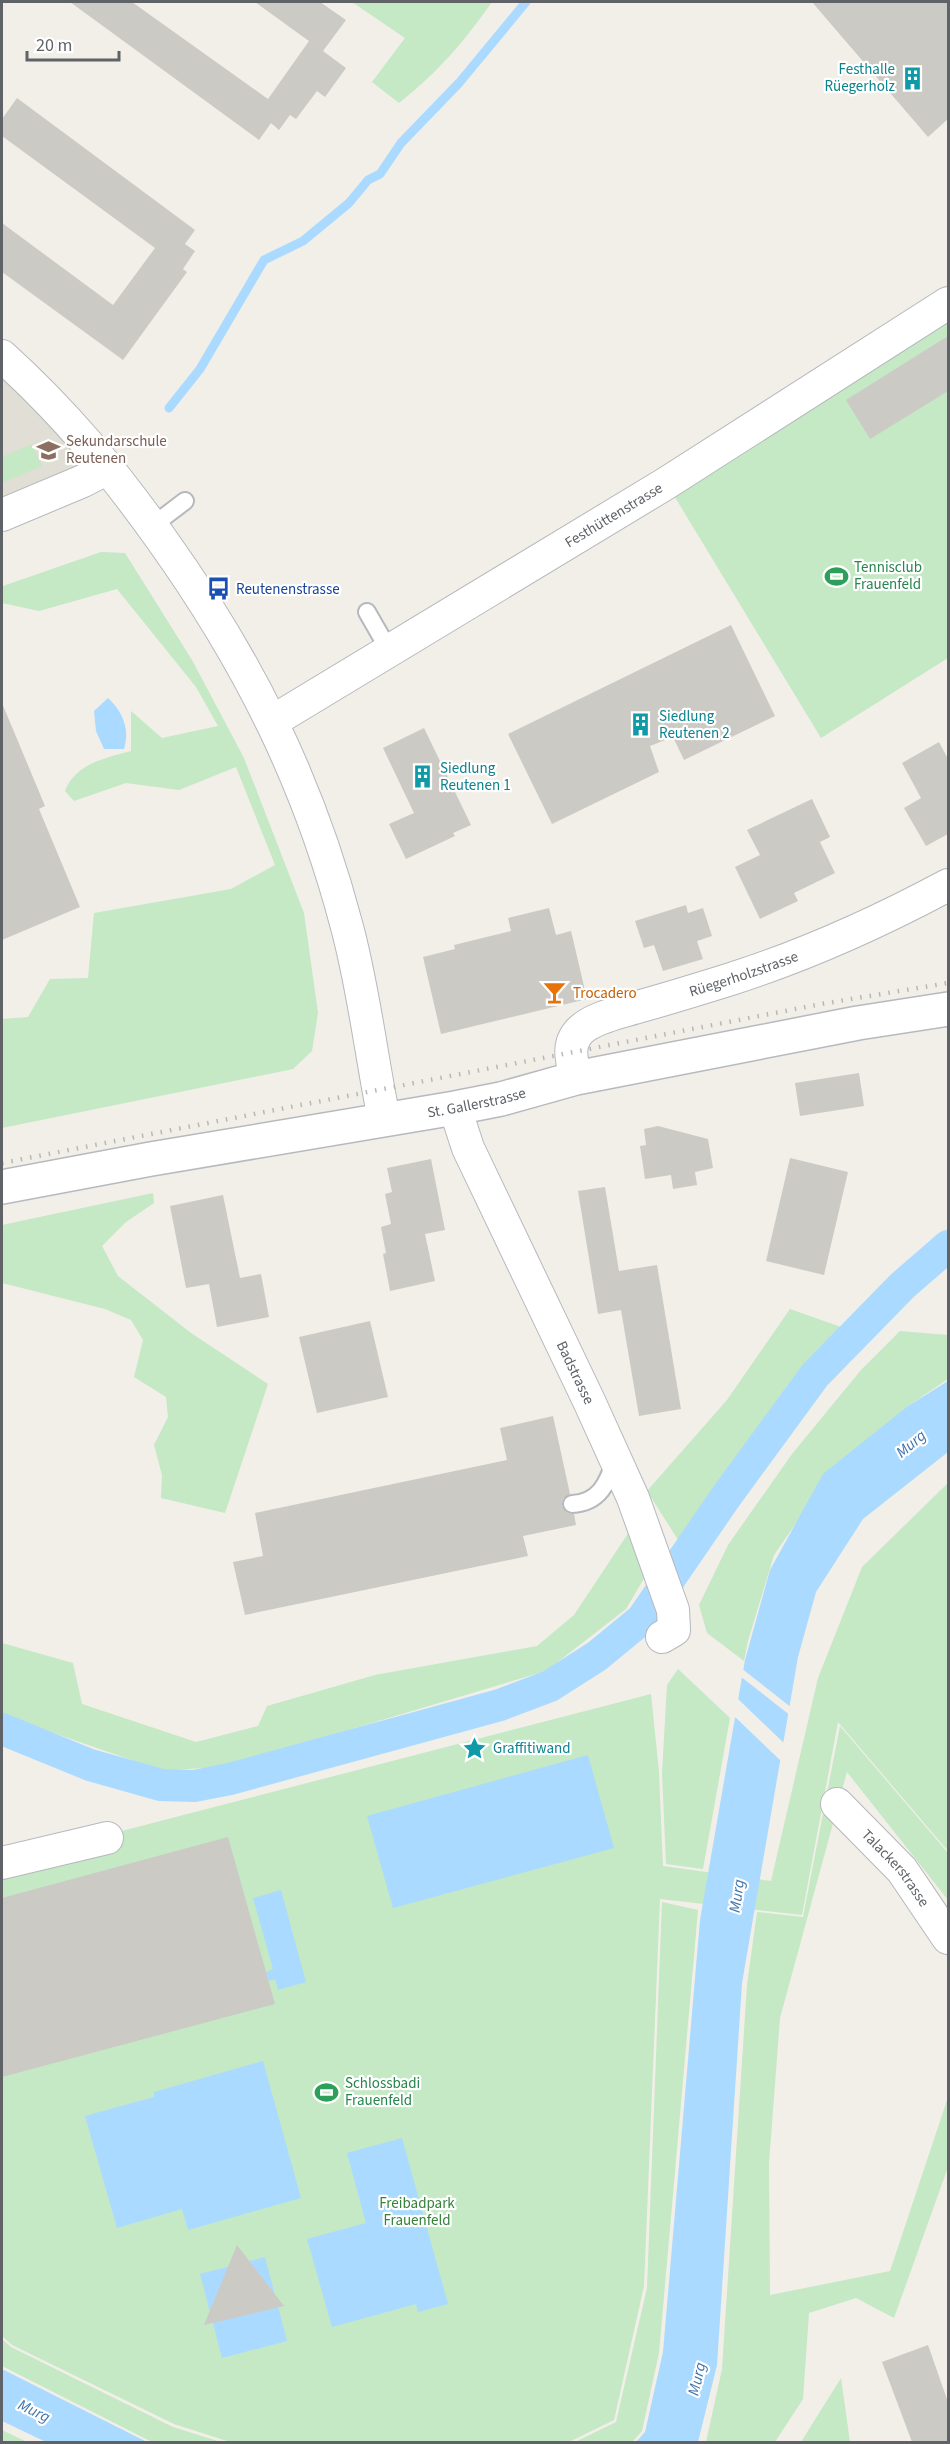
<svg xmlns="http://www.w3.org/2000/svg" width="950" height="2444" viewBox="0 0 950 2444" font-family="'Source Sans 3',sans-serif">
<rect width="100%" height="100%" fill="#f1efe8"/>
<!-- education -->
<path fill="#e1ded6" d="M 2,356 L 108,468 L 2,515 Z"/>
<!-- green -->
<path fill="#c5e8c5" d="M 352,2 L 492,2 C 463,43 439,71 399,103 L 372,82 L 405,38 Z
M 948,323 L 948,658 L 821,738 L 673,494 Z
M 32,444 L 42,466 L 2,483 L 2,457 Z
M 101,552 L 125,553 L 192,660 L 244,758 L 304,913 L 318,1013 L 312,1051 L 293,1069 L 2,1128 L 2,1019 L 28,1017 L 50,979 L 88,978 L 94,913 L 231,889 L 275,865 L 236,767 L 179,790 L 126,783 L 74,801 L 65,791 C 75,764 105,758 131,751 L 131,711 L 162,738 L 218,726 L 196,687 L 117,589 L 39,611 L 2,603 L 3,586 Z
M 153,1193 L 154,1203 L 126,1222 L 102,1246 L 118,1276 L 191,1333 L 268,1384 L 225,1513 L 161,1498 L 162,1475 L 154,1445 L 168,1417 L 166,1397 L 134,1377 L 143,1340 L 131,1320 L 105,1309 L 2,1283 L 2,1225 Z
M 790,1309 L 841,1327 L 682,1546 L 647,1491 L 727,1400 Z
M 900,1331 L 948,1335 L 948,1379 L 908,1406 L 828,1477 L 774,1555 L 748,1641 L 744,1661 L 707,1633 L 699,1605 L 728,1545 L 792,1454 L 861,1370 Z
M 948,1483 L 948,1851 L 838,1722 L 802,1915 L 660,1899 L 644,2286 L 614,2420 L 569,2442 L 230,2442 L 174,2424 L 12,2345 L 2,2336 L 2,1862 L 651,1694 L 659,1772 L 663,1866 L 771,1881 L 818,1678 L 862,1567 Z
M 631,1529 L 649,1570 L 626,1609 L 546,1671 L 228,1766 L 163,1771 L 2,1715 L 2,1643 L 73,1663 L 82,1704 L 196,1742 L 258,1726 L 267,1706 L 375,1675 L 537,1646 L 574,1615 Z
M 678,1669 L 730,1718 L 703,1869 L 666,1864 L 662,1773 L 667,1685 Z
M 840,1726 L 948,1853 L 948,1900 L 847,1772 L 780,2018 L 769,2163 L 770,2295 L 890,2271 L 948,2097 L 948,2167 L 894,2318 L 856,2298 L 809,2313 L 803,2399 L 775,2442 L 706,2442 L 722,2369 L 747,1985 L 757,1912 L 803,1917 Z
M 662,1902 L 698,1910 L 659,2353 L 642,2431 L 632,2442 L 575,2442 L 616,2422 L 647,2288 Z
M 2,2339 L 11,2347 L 173,2427 L 221,2442 L 152,2442 L 2,2366 Z
M 841,2378 L 850,2442 L 801,2442 Z
M 2,2430 L 27,2442 L 2,2442 Z"/>
<!-- water -->
<path fill="#aadaff" d="M 108,698 C 123,712 130,729 124,749 L 104,749 L 96,731 L 94,711 Z
M 948,1381 L 948,1452 L 863,1519 L 816,1592 L 798,1657 L 742,1983 L 717,2365 L 698,2442 L 636,2442 L 645,2432 L 663,2352 L 700,1920 L 745,1660 L 770,1570 L 823,1474 L 908,1406 Z
M 588,1755 L 614,1848 L 393,1908 L 367,1816 Z
M 281,1890 L 306,1982 L 278,1990 L 275,1979 L 269,1981 L 266,1972 L 273,1969 L 253,1898 Z
M 263,2061 L 301,2198 L 188,2230 L 182,2209 L 117,2228 L 85,2116 L 154,2097 L 154,2092 Z
M 402,2138 L 448,2304 L 418,2312 L 416,2304 L 332,2327 L 307,2239 L 366,2223 L 347,2153 Z
M 265,2257 L 287,2341 L 222,2358 L 200,2274 Z
M 2,2369 L 147,2442 L 46,2442 L 2,2421 Z"/>
<!-- pier -->
<path fill="#f1efe8" d="M 741,1668 L 792,1708 L 791,1716 L 740,1676 Z
M 736,1697 L 786,1745 L 783,1763 L 733,1715 Z"/>
<g fill="none" stroke-linecap="round" stroke-linejoin="round">
<!-- stream -->
<path stroke="#aadaff" stroke-width="9" d="M 169,408 L 200,369 L 264,260 L 303,241 L 349,203 L 368,180 L 380,174 L 401,143 L 459,83 L 526,2"/>
<!-- canal -->
<path stroke="#aadaff" stroke-width="32" d="M 2,1729 L 90,1765 L 161,1785 L 194,1786 L 230,1779 L 500,1705 L 550,1686 L 597,1656 L 642,1619 L 725,1498 L 815,1375 L 902,1286 L 948,1246"/>
</g>
<!-- building -->
<path fill="#cccac5" d="M 70,2 L 132,2 L 268,99 L 309,41 L 313,44 L 255,2 L 320,2 L 346,20 L 323,51 L 346,68 L 325,97 L 317,91 L 296,119 L 290,115 L 279,130 L 271,123 L 259,140 Z
M 812,2 L 948,2 L 948,119 L 928,137 Z
M 17,98 L 195,230 L 185,244 L 195,251 L 183,269 L 187,272 L 123,360 L 2,272 L 2,223 L 113,305 L 155,248 L 2,136 L 2,119 Z
M 948,336 L 948,391 L 870,439 L 846,400 Z
M 731,625 L 775,716 L 684,760 L 673,737 L 650,746 L 659,772 L 552,824 L 508,734 Z
M 2,703 L 45,806 L 39,809 L 80,907 L 2,940 Z
M 424,728 L 471,825 L 453,833 L 455,836 L 406,859 L 389,824 L 414,813 L 383,748 Z
M 939,742 L 948,759 L 948,834 L 926,846 L 904,808 L 921,798 L 902,763 Z
M 812,799 L 830,837 L 820,842 L 835,873 L 794,893 L 798,901 L 760,919 L 735,867 L 760,855 L 747,830 Z
M 686,905 L 688,913 L 703,908 L 712,936 L 697,941 L 703,959 L 663,971 L 654,945 L 644,948 L 635,921 Z
M 549,908 L 556,935 L 571,931 L 587,999 L 441,1034 L 423,957 L 455,949 L 454,945 L 511,931 L 508,918 Z
M 859,1073 L 864,1106 L 800,1116 L 795,1083 Z
M 658,1126 L 708,1139 L 713,1168 L 695,1172 L 697,1185 L 673,1189 L 671,1175 L 645,1179 L 640,1146 L 646,1145 L 644,1129 Z
M 790,1158 L 848,1172 L 824,1275 L 766,1261 Z
M 431,1159 L 445,1230 L 425,1234 L 435,1281 L 390,1291 L 383,1254 L 386,1253 L 381,1227 L 391,1224 L 385,1194 L 392,1192 L 387,1168 Z
M 605,1187 L 619,1271 L 657,1265 L 681,1409 L 639,1416 L 621,1310 L 598,1314 L 578,1191 Z
M 223,1195 L 240,1278 L 261,1274 L 269,1317 L 217,1327 L 209,1284 L 186,1288 L 170,1206 Z
M 370,1321 L 388,1397 L 317,1413 L 299,1337 Z
M 553,1416 L 570,1494 L 563,1499 L 562,1506 L 567,1513 L 574,1514 L 576,1525 L 523,1536 L 528,1556 L 245,1615 L 233,1562 L 263,1556 L 255,1513 L 507,1460 L 500,1428 Z
M 228,1837 L 275,2004 L 2,2077 L 2,1898 Z
M 237,2245 L 284,2306 L 204,2325 Z
M 928,2345 L 948,2402 L 948,2442 L 912,2442 L 882,2362 Z"/>
<g fill="none" stroke-linecap="round" stroke-linejoin="round">
<defs>
<path id="service" d="M 152,526 L 185,501
M 367,612 L 390,652
M 572,1504 C 599,1503 608,1483 615,1460"/>
<g id="minor">
<path d="M 2,356 C 65,413 113,471 162,540 C 249,662 309,782 347,927 C 364,990 371,1055 384,1119"/>
<path d="M 2,515 L 83,481 L 108,468"/>
<path id="s1" d="M 273,721 L 665,484 L 948,303"/>
<path id="s2" d="M 576,1078 C 571,1059 566,1042 583,1028 C 597,1017 618,1013 634,1008 C 667,999 699,989 731,979 C 806,955 879,922 948,885"/>
<path id="s3" d="M 455,1108 L 468,1148 L 589,1401 L 633,1498 L 673,1610 L 674,1630 L 662,1637"/>
<path id="s4" d="M 837,1804 L 902,1870 L 948,1938"/>
<path d="M 2,1863 L 107,1838"/>
</g>
<g id="secondary">
<path id="s5" d="M 2,1187 L 151,1159 L 455,1108 L 501,1099 L 576,1078 L 858,1023 L 948,1009"/>
</g>
</defs>
<!-- service casing -->
<use href="#service" stroke="#b5b8bc" stroke-width="20"/>
<!-- minor casing -->
<use href="#minor" stroke="#b5b8bc" stroke-width="34"/>
<!-- secondary casing -->
<use href="#secondary" stroke="#b6babf" stroke-width="36"/>
<!-- service -->
<use href="#service" stroke="#fff" stroke-width="16"/>
<!-- minor -->
<use href="#minor" stroke="#fff" stroke-width="32"/>
<!-- secondary -->
<use href="#secondary" stroke="#fff" stroke-width="33"/>
<!-- rail -->
<path stroke="#b6b7b8" stroke-width="4.5" stroke-dasharray="1.5 8" stroke-linecap="butt" d="M 2,1163 L 821,1004 L 948,983"/>
</g>
<!-- icons -->
<defs>
<symbol id="building-bare" viewBox="-9 -9 18 18"><path d="M-4-6H4V6H1V3H-1V6H-4ZM-2.5-4.3h1.7v1.8h-1.7ZM.8-4.3h1.7v1.8H.8ZM-2.5-1h1.7V.8h-1.7ZM.8-1h1.7V.8H.8Z" fill="#0f9aa8" stroke="#fff" stroke-width="2.5" paint-order="stroke"/></symbol>
<symbol id="school-bare" viewBox="-9 -9 18 18"><path d="M0-5L7-2L0 1L-7-2ZM-4 1L0 2.5L4 1V4Q0 6-4 4Z" fill="#8d6e63" stroke="#fff" stroke-width="2.5" paint-order="stroke"/></symbol>
<symbol id="stadium-bare" viewBox="-9 -9 18 18"><path d="M0-5a6.5 5 0 1 0 0 10a6.5 5 0 1 0 0-10ZM-3.5-1.8h7v3.6h-7Z" fill="#2e9e5b" stroke="#fff" stroke-width="2.5" paint-order="stroke"/></symbol>
<symbol id="bus-bare" viewBox="-9 -9 18 18"><path d="M-5-6H5V4H4V6H2V4H-2V6H-4V4H-5ZM-3.5-4V0h7V-4ZM-3.5 1.2v1.5H-2V1.2ZM2 1.2v1.5H3.5V1.2Z" fill="#1a4fb4" stroke="#fff" stroke-width="2.5" paint-order="stroke"/></symbol>
<symbol id="bar-bare" viewBox="-9 -9 18 18"><path d="M-6-5H6L.8 .8V4.5H3.5V6h-7V4.5H-.8V.8Z" fill="#e8710a" stroke="#fff" stroke-width="2.5" paint-order="stroke"/></symbol>
<symbol id="sight-bare" viewBox="-9 -9 18 18"><path d="M0-6L1.8-2.2L6-1.7L2.9 1.2L3.7 5.4L0 3.3L-3.7 5.4L-2.9 1.2L-6-1.7L-1.8-2.2Z" fill="#0f9aa8" stroke="#fff" stroke-width="2.5" paint-order="stroke"/></symbol>
</defs>
<g fill-rule="evenodd">
<use href="#building-bare" x="896" y="62" width="33" height="33"/>
<use href="#school-bare" x="32" y="434" width="33" height="33"/>
<use href="#stadium-bare" x="820" y="560" width="33" height="33"/>
<use href="#bus-bare" x="202" y="572" width="33" height="33"/>
<use href="#building-bare" x="624" y="708" width="33" height="33"/>
<use href="#building-bare" x="406" y="760" width="33" height="33"/>
<use href="#bar-bare" x="538" y="976" width="33" height="33"/>
<use href="#sight-bare" x="458" y="1732" width="33" height="33"/>
<use href="#stadium-bare" x="310" y="2076" width="33" height="33"/>
</g>
<g text-anchor="middle" dominant-baseline="central" stroke-width="4.5" stroke-linejoin="round" paint-order="stroke">
<!-- culture labels -->
<g font-size="15" fill="#0d838f" stroke="#fff" text-anchor="start">
<text x="895" y="69" text-anchor="end">Festhalle<tspan x="895" dy="17">Rüegerholz</tspan></text>
<text x="659" y="716">Siedlung<tspan x="659" dy="17">Reutenen 2</tspan></text>
<text x="440" y="768">Siedlung<tspan x="440" dy="17">Reutenen 1</tspan></text>
<text x="493" y="1748">Graffitiwand</text>
</g>
<!-- education labels -->
<g font-size="15" fill="#785e54" stroke="#fff" text-anchor="start">
<text x="66" y="441">Sekundarschule<tspan x="66" dy="17">Reutenen</tspan></text>
</g>
<!-- street labels -->
<g font-size="15" fill="#5f6368" stroke="#fff">
<text stroke="none"><textPath href="#s1" startOffset="398">Festhüttenstrasse</textPath></text>
<text stroke="none"><textPath href="#s2" startOffset="224">Rüegerholzstrasse</textPath></text>
<text stroke="none"><textPath href="#s5" startOffset="482">St. Gallerstrasse</textPath></text>
<text stroke="none"><textPath href="#s3" startOffset="291">Badstrasse</textPath></text>
<text stroke="none"><textPath href="#s4" startOffset="87">Talackerstrasse</textPath></text>
</g>
<!-- leisure labels -->
<g font-size="15" fill="#27864d" stroke="#fff" text-anchor="start">
<text x="854" y="567">Tennisclub<tspan x="854" dy="17">Frauenfeld</tspan></text>
<text x="345" y="2083">Schlossbadi<tspan x="345" dy="17">Frauenfeld</tspan></text>
</g>
<!-- transit labels -->
<g font-size="15" fill="#164399" stroke="#fff" text-anchor="start">
<text x="236" y="589">Reutenenstrasse</text>
</g>
<!-- food labels -->
<g font-size="15" fill="#c56008" stroke="#fff" text-anchor="start">
<text x="573" y="993">Trocadero</text>
</g>
<!-- park labels -->
<g font-size="15" fill="#348238" stroke="#fff">
<text x="417" y="2203">Freibadpark<tspan x="417" dy="17">Frauenfeld</tspan></text>
</g>
<!-- water labels -->
<g font-size="16" font-style="italic" fill="#4174aa" stroke="#fff">
<text transform="translate(911 1444) rotate(-40)">Murg</text>
<text transform="translate(737 1896) rotate(-82)">Murg</text>
<text transform="translate(697 2379) rotate(-77)">Murg</text>
<text transform="translate(34 2411) rotate(26)">Murg</text>
</g>
</g>
<!-- border -->
<rect width="950" height="2444" fill="none" stroke="#5f6368" stroke-width="6"/>
<!-- scale -->
<path d="M27 51v9h92v-9" fill="none" stroke="#5f6368" stroke-width="3"/>
<text x="36" y="51" font-size="18" fill="#5f6368" stroke="#ffffff" stroke-width="4.5" paint-order="stroke">20 m</text>
</svg>
